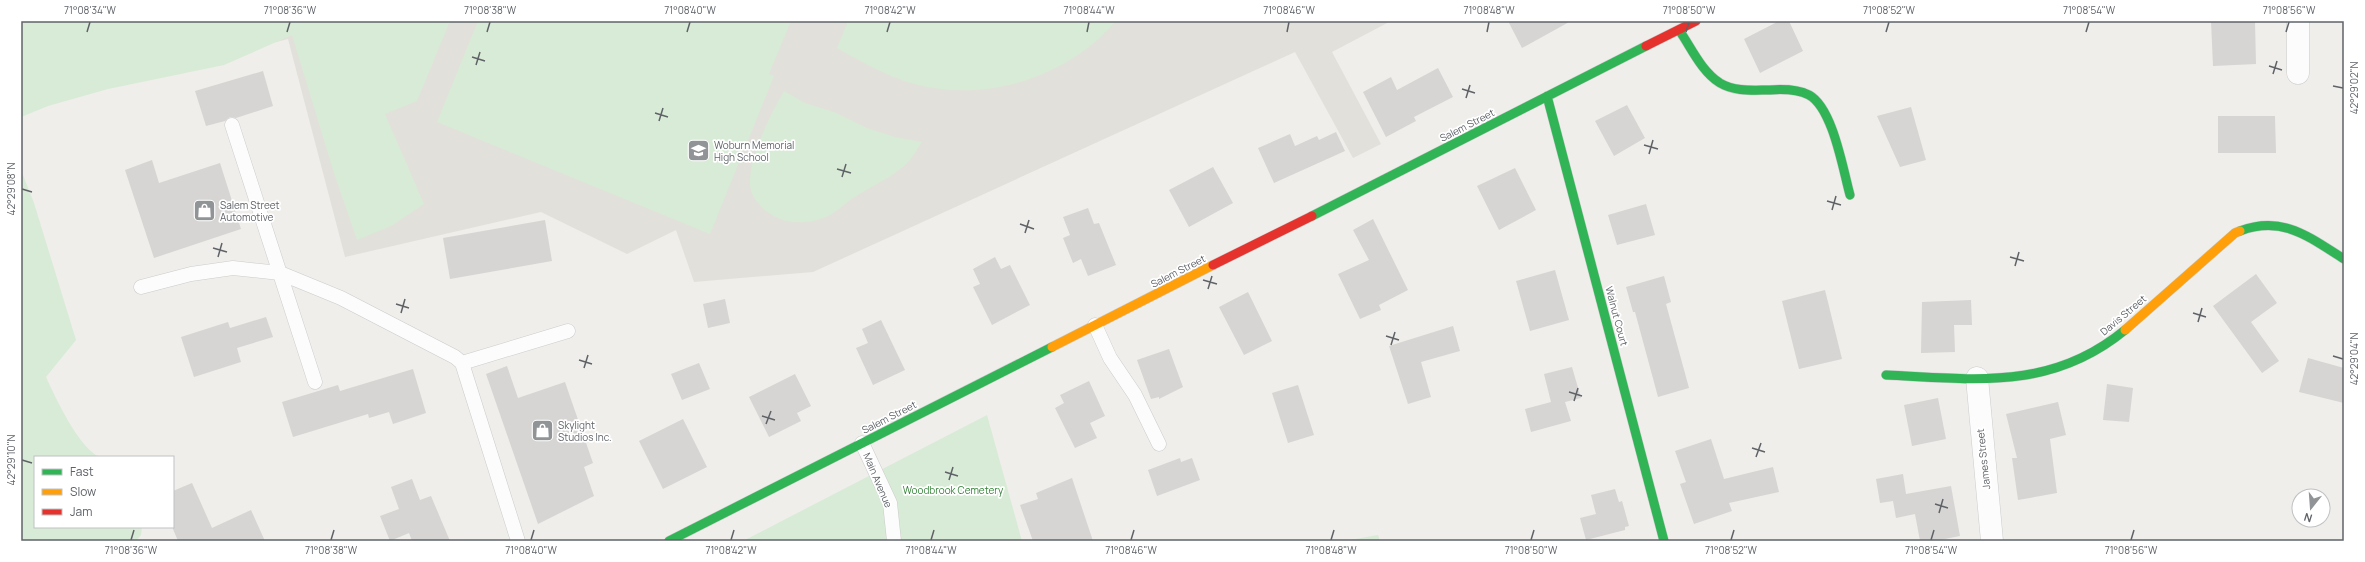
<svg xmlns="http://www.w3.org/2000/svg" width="2365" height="562" viewBox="0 0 2365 562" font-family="Manrope,sans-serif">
<rect width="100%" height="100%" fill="#efeeea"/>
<!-- education -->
<path fill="#e2e0da" d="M 21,21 L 1391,21 L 1332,52 L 1381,144 L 1353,158 L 1295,52 L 813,272 L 694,282 L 676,230 L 627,254 L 541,212 L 345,257 L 288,39 L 123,82 Z"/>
<!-- green -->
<path fill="#d8ebd6" d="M 21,21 L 450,21 L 417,101 L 385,114 L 424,204 L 391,226 L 357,240 L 333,170 L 292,35 L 224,65 L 108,89 L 48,106 L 21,117 Z
M 478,21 L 791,21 L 769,74 L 774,76 L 710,234 L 437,122 Z
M 848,21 L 1116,21 C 1067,78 986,103 914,84 C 886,76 862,62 837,48 Z
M 784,91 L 805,103 L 834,112 L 867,128 L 895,137 L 922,142 C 917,149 911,160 904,166 C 891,177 873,186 858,195 C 847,201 838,211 828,216 C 813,223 792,225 778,218 C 764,212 749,198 750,181 C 750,156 771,113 784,91 Z
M 21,170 L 34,203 L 76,340 L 46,377 C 56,399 78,446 99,457 L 35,457 L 35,527 L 142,527 L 141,535 L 136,541 L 21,541 Z
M 987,415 L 1022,541 L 743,541 Z
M 1378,535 L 1380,541 L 1344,541 Z"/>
<!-- building -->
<path fill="#d6d5d3" d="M 1508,21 L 1571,21 L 1522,48 Z
M 1779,21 L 1789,21 L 1803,51 L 1760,73 L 1744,39 Z
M 2211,21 L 2255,21 L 2256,64 L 2213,66 Z
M 1438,68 L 1453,97 L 1414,117 L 1416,121 L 1386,137 L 1363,92 L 1391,77 L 1397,90 Z
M 263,71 L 273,106 L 236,118 L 230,117 L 225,121 L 206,126 L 195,91 Z
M 1627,105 L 1645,138 L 1614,156 L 1595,121 Z
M 1911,107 L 1926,160 L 1900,167 L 1877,116 Z
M 2218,116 L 2275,116 L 2276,153 L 2218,153 Z
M 1336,132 L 1345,151 L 1274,183 L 1258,148 L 1290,134 L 1295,146 L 1317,136 L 1319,140 Z
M 152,160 L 159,183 L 220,163 L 241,229 L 154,258 L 125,170 Z
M 1213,167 L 1233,203 L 1189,227 L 1169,190 Z
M 1515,168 L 1536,210 L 1499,230 L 1477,186 Z
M 1646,204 L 1655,235 L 1617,245 L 1608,215 Z
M 1088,208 L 1094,224 L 1099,223 L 1116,265 L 1088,276 L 1081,259 L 1073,263 L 1063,238 L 1070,235 L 1063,217 Z
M 1373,219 L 1408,290 L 1379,305 L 1381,310 L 1360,319 L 1338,274 L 1369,260 L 1353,230 Z
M 545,220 L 552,261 L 450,279 L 443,238 Z
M 995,257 L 1001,269 L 1010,265 L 1030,305 L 992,325 L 973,287 L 980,284 L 973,269 Z
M 1555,270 L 1569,320 L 1530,331 L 1516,281 Z
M 2256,274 L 2277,303 L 2251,322 L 2279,361 L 2262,373 L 2213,306 Z
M 1664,276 L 1671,302 L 1666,304 L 1689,388 L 1658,397 L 1635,312 L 1633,312 L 1626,287 Z
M 1825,290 L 1842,359 L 1799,369 L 1782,301 Z
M 1248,292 L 1272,341 L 1244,355 L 1219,307 Z
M 725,299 L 730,323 L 708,328 L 703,304 Z
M 1971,300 L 1972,325 L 1954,325 L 1955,352 L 1921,353 L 1922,302 Z
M 266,317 L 273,337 L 237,348 L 241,362 L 194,377 L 181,337 L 228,322 L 230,328 Z
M 881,320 L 905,370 L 873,385 L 856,348 L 868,343 L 862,329 Z
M 1453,326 L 1460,351 L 1421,362 L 1431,397 L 1408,404 L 1389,346 Z
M 1169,349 L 1183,387 L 1159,399 L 1159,397 L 1151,399 L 1137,360 Z
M 2308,358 L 2344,368 L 2344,403 L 2299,392 Z
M 699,363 L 710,389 L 682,400 L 671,374 Z
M 507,366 L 518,398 L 565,382 L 593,463 L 584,467 L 594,496 L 538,524 L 486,374 Z
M 1572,367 L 1581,398 L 1565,402 L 1571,421 L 1531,432 L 1525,409 L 1551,402 L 1544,374 Z
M 413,369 L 426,413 L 393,424 L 389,412 L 369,418 L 368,414 L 293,437 L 282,402 L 338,385 L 340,391 Z
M 795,374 L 811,406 L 797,413 L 801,421 L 769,437 L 749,397 Z
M 1089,381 L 1105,416 L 1090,423 L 1097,438 L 1075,448 L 1055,408 L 1064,403 L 1060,395 Z
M 2107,384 L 2133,388 L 2129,422 L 2103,420 Z
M 1298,385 L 1314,435 L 1288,443 L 1272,393 Z
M 1938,398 L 1946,439 L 1912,446 L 1904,405 Z
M 2058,402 L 2066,435 L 2050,439 L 2057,493 L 2018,500 L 2012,458 L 2017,458 L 2006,414 Z
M 683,419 L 707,467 L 663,489 L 639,441 Z
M 1711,439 L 1724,479 L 1773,467 L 1779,492 L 1729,503 L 1732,511 L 1694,524 L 1680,484 L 1686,482 L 1675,451 Z
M 1180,458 L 1181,462 L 1192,458 L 1200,480 L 1157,496 L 1148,470 Z
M 1903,474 L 1906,494 L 1951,486 L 1960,536 L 1935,541 L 1920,541 L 1915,514 L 1896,518 L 1893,501 L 1880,503 L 1876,479 Z
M 1072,478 L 1093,541 L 1033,541 L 1020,505 L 1038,499 L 1036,493 Z
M 412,479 L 420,500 L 431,496 L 450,541 L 412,541 L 409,533 L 390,541 L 380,516 L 399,509 L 391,487 Z
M 192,483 L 212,528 L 251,510 L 265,541 L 178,541 L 173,529 L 173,491 Z
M 1615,489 L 1619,502 L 1622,501 L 1629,526 L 1625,527 L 1625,530 L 1586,540 L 1580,518 L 1596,514 L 1591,495 Z"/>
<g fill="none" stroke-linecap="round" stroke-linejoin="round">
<defs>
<path id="lane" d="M 232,125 L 315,382
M 141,287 L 191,274 L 233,268 L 280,273 L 341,298 L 455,357 L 462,363 L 518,541
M 1095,325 L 1110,358 L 1135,395 L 1159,444
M 462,363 L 568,331
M 862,443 L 890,503 L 894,541"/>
<path id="street" d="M 2298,21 L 2298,73
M 1977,378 L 1992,541"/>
<path id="fast" d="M 1679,30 C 1691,47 1701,71 1720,83 C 1735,92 1753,90 1770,90 C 1783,89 1797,89 1809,95 C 1833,108 1843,170 1850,195
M 1547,96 L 1664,541
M 1312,216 L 1646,46
M 2240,231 C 2283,215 2309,237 2344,259
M 1886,375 C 1975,379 2051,391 2125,330
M 669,541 L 1052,347"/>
<path id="slow" d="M 2125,330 L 2235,233 L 2240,231
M 1052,347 L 1213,265"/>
<path id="jam" d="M 1646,46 L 1696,21
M 1213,265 L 1312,216"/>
</defs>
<!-- lane casing -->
<use href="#lane" stroke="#cbcccc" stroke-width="15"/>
<!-- street casing -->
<use href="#street" stroke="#cbcccc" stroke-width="23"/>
<!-- fast casing -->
<use href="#fast" stroke="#cacacb" stroke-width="10"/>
<!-- slow casing -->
<use href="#slow" stroke="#cacacb" stroke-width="10"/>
<!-- jam casing -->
<use href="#jam" stroke="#cacacb" stroke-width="10"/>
<!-- lane -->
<use href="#lane" stroke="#fdfcfc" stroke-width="14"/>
<!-- street -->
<use href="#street" stroke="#fdfcfc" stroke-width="22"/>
<!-- fast -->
<use href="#fast" stroke="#30b455" stroke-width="9"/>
<!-- slow -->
<use href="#slow" stroke="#ff9f0a" stroke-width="9"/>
<!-- jam -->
<use href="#jam" stroke="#e5322d" stroke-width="9"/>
</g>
<!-- ticks -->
<path fill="none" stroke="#5f6368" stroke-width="1.5" d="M 87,32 L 90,22M 287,32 L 290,22M 487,32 L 490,22M 687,32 L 690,22M 887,32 L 890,22M 1087,32 L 1089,22M 1287,32 L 1289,22M 1487,32 L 1489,22M 1686,32 L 1689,22M 1886,32 L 1889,22M 2086,32 L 2089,22M 2286,32 L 2289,22M 472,57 L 485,61M 476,65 L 480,52M 2269,66 L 2282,70M 2273,74 L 2277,61M 2333,86 L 2343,88M 1462,89 L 1475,93M 1466,98 L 1470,85M 655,113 L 668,117M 659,121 L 663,108M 1644,145 L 1658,149M 1649,154 L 1653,140M 837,169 L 851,173M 842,177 L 846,164M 22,189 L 32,192M 1827,201 L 1841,205M 1832,210 L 1836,196M 1020,224 L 1034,229M 1025,233 L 1029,220M 213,248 L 227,252M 218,257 L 222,243M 2010,257 L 2024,261M 2015,266 L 2019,252M 1203,280 L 1217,284M 1208,289 L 1212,276M 396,304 L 409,308M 401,313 L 405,299M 2193,313 L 2206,317M 2198,322 L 2202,308M 1386,336 L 1399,340M 1391,345 L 1395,332M 2333,356 L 2343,359M 579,360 L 592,364M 584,368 L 588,355M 1569,392 L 1582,396M 1574,401 L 1578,388M 762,416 L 775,420M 766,424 L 771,411M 1752,448 L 1765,452M 1756,457 L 1761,443M 22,460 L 32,463M 945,472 L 958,476M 949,480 L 953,467M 1935,504 L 1948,508M 1939,513 L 1943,499M 131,540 L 134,530M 331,540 L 334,530M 531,540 L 534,530M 731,540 L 734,530M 931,540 L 934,530M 1131,540 L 1134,530M 1331,540 L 1334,530M 1531,540 L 1534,530M 1731,540 L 1734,530M 1931,540 L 1934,530M 2131,540 L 2134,530"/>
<!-- icons -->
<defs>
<symbol id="school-square" viewBox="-11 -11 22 22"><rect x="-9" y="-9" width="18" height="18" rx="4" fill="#919496" stroke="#fff"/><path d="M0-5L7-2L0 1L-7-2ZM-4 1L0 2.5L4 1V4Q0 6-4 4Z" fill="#fff"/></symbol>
<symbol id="shop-square" viewBox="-11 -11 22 22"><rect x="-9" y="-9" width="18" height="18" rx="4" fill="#919496" stroke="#fff"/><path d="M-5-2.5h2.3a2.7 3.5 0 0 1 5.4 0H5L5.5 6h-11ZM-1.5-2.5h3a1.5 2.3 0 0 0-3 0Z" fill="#fff"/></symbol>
</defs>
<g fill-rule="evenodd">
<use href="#school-square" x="686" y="138" width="25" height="25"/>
<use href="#shop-square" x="192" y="198" width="25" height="25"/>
<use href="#shop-square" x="530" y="418" width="25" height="25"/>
</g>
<g text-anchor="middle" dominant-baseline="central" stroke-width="3.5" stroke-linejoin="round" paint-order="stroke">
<!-- street labels -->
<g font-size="10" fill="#5f6368" stroke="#fff">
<text transform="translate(1467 125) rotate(-27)">Salem Street</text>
<text transform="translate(1178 271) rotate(-27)">Salem Street</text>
<text transform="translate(2123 315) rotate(-40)">Davis Street</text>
<text transform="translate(1617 316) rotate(75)">Walnut Court</text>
<text transform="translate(889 417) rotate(-27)">Salem Street</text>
<text transform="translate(1983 459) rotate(-96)">James Street</text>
<text transform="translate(878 480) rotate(67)">Main Avenue</text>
</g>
<!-- poi labels -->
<g font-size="10" fill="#5f6368" stroke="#fff" text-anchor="start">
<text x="714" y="145">Woburn Memorial<tspan x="714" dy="12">High School</tspan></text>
<text x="220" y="205">Salem Street<tspan x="220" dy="12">Automotive</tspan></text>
<text x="558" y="425">Skylight<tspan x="558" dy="12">Studios Inc.</tspan></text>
</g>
<!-- park labels -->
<g font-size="10" fill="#348238" stroke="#fff">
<text x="953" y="490">Woodbrook Cemetery</text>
</g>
</g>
<!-- border -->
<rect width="2365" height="562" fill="none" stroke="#ffffff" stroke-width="44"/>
<!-- legend -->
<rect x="34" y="456" width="140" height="72" fill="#ffffff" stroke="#bfc1c3"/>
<rect x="42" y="469" width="20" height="6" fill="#30b455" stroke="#bfc1c3"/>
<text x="70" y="476" font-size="12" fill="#5f6368">Fast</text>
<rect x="42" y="489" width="20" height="6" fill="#ff9f0a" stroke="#bfc1c3"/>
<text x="70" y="496" font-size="12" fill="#5f6368">Slow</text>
<rect x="42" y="509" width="20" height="6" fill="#e5322d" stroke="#bfc1c3"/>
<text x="70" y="516" font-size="12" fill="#5f6368">Jam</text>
<!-- north arrow -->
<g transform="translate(2311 508) rotate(197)"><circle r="19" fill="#ffffff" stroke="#bfc1c3"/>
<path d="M0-3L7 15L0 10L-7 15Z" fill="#919496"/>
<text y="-6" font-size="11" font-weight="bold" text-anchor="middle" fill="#5f6368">N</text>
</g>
<rect x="22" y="22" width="2321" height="518" fill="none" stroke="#5f6368" stroke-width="1.5"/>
<g font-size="10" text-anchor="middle" fill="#5f6368">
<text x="90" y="14">71°08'34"W</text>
<text x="290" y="14">71°08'36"W</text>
<text x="490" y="14">71°08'38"W</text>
<text x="690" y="14">71°08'40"W</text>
<text x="890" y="14">71°08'42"W</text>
<text x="1089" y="14">71°08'44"W</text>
<text x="1289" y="14">71°08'46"W</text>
<text x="1489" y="14">71°08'48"W</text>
<text x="1689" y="14">71°08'50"W</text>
<text x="1889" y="14">71°08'52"W</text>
<text x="2089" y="14">71°08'54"W</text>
<text x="2289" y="14">71°08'56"W</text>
<text transform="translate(2354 88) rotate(-90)" y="4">42°29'02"N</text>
<text transform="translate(11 189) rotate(-90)" y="4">42°29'08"N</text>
<text transform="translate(2354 359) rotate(-90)" y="4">42°29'04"N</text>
<text transform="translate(11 460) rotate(-90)" y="4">42°29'10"N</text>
<text x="131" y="554">71°08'36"W</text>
<text x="331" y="554">71°08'38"W</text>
<text x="531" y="554">71°08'40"W</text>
<text x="731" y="554">71°08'42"W</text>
<text x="931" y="554">71°08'44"W</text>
<text x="1131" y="554">71°08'46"W</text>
<text x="1331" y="554">71°08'48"W</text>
<text x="1531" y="554">71°08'50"W</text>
<text x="1731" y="554">71°08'52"W</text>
<text x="1931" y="554">71°08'54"W</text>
<text x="2131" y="554">71°08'56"W</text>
</g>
</svg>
